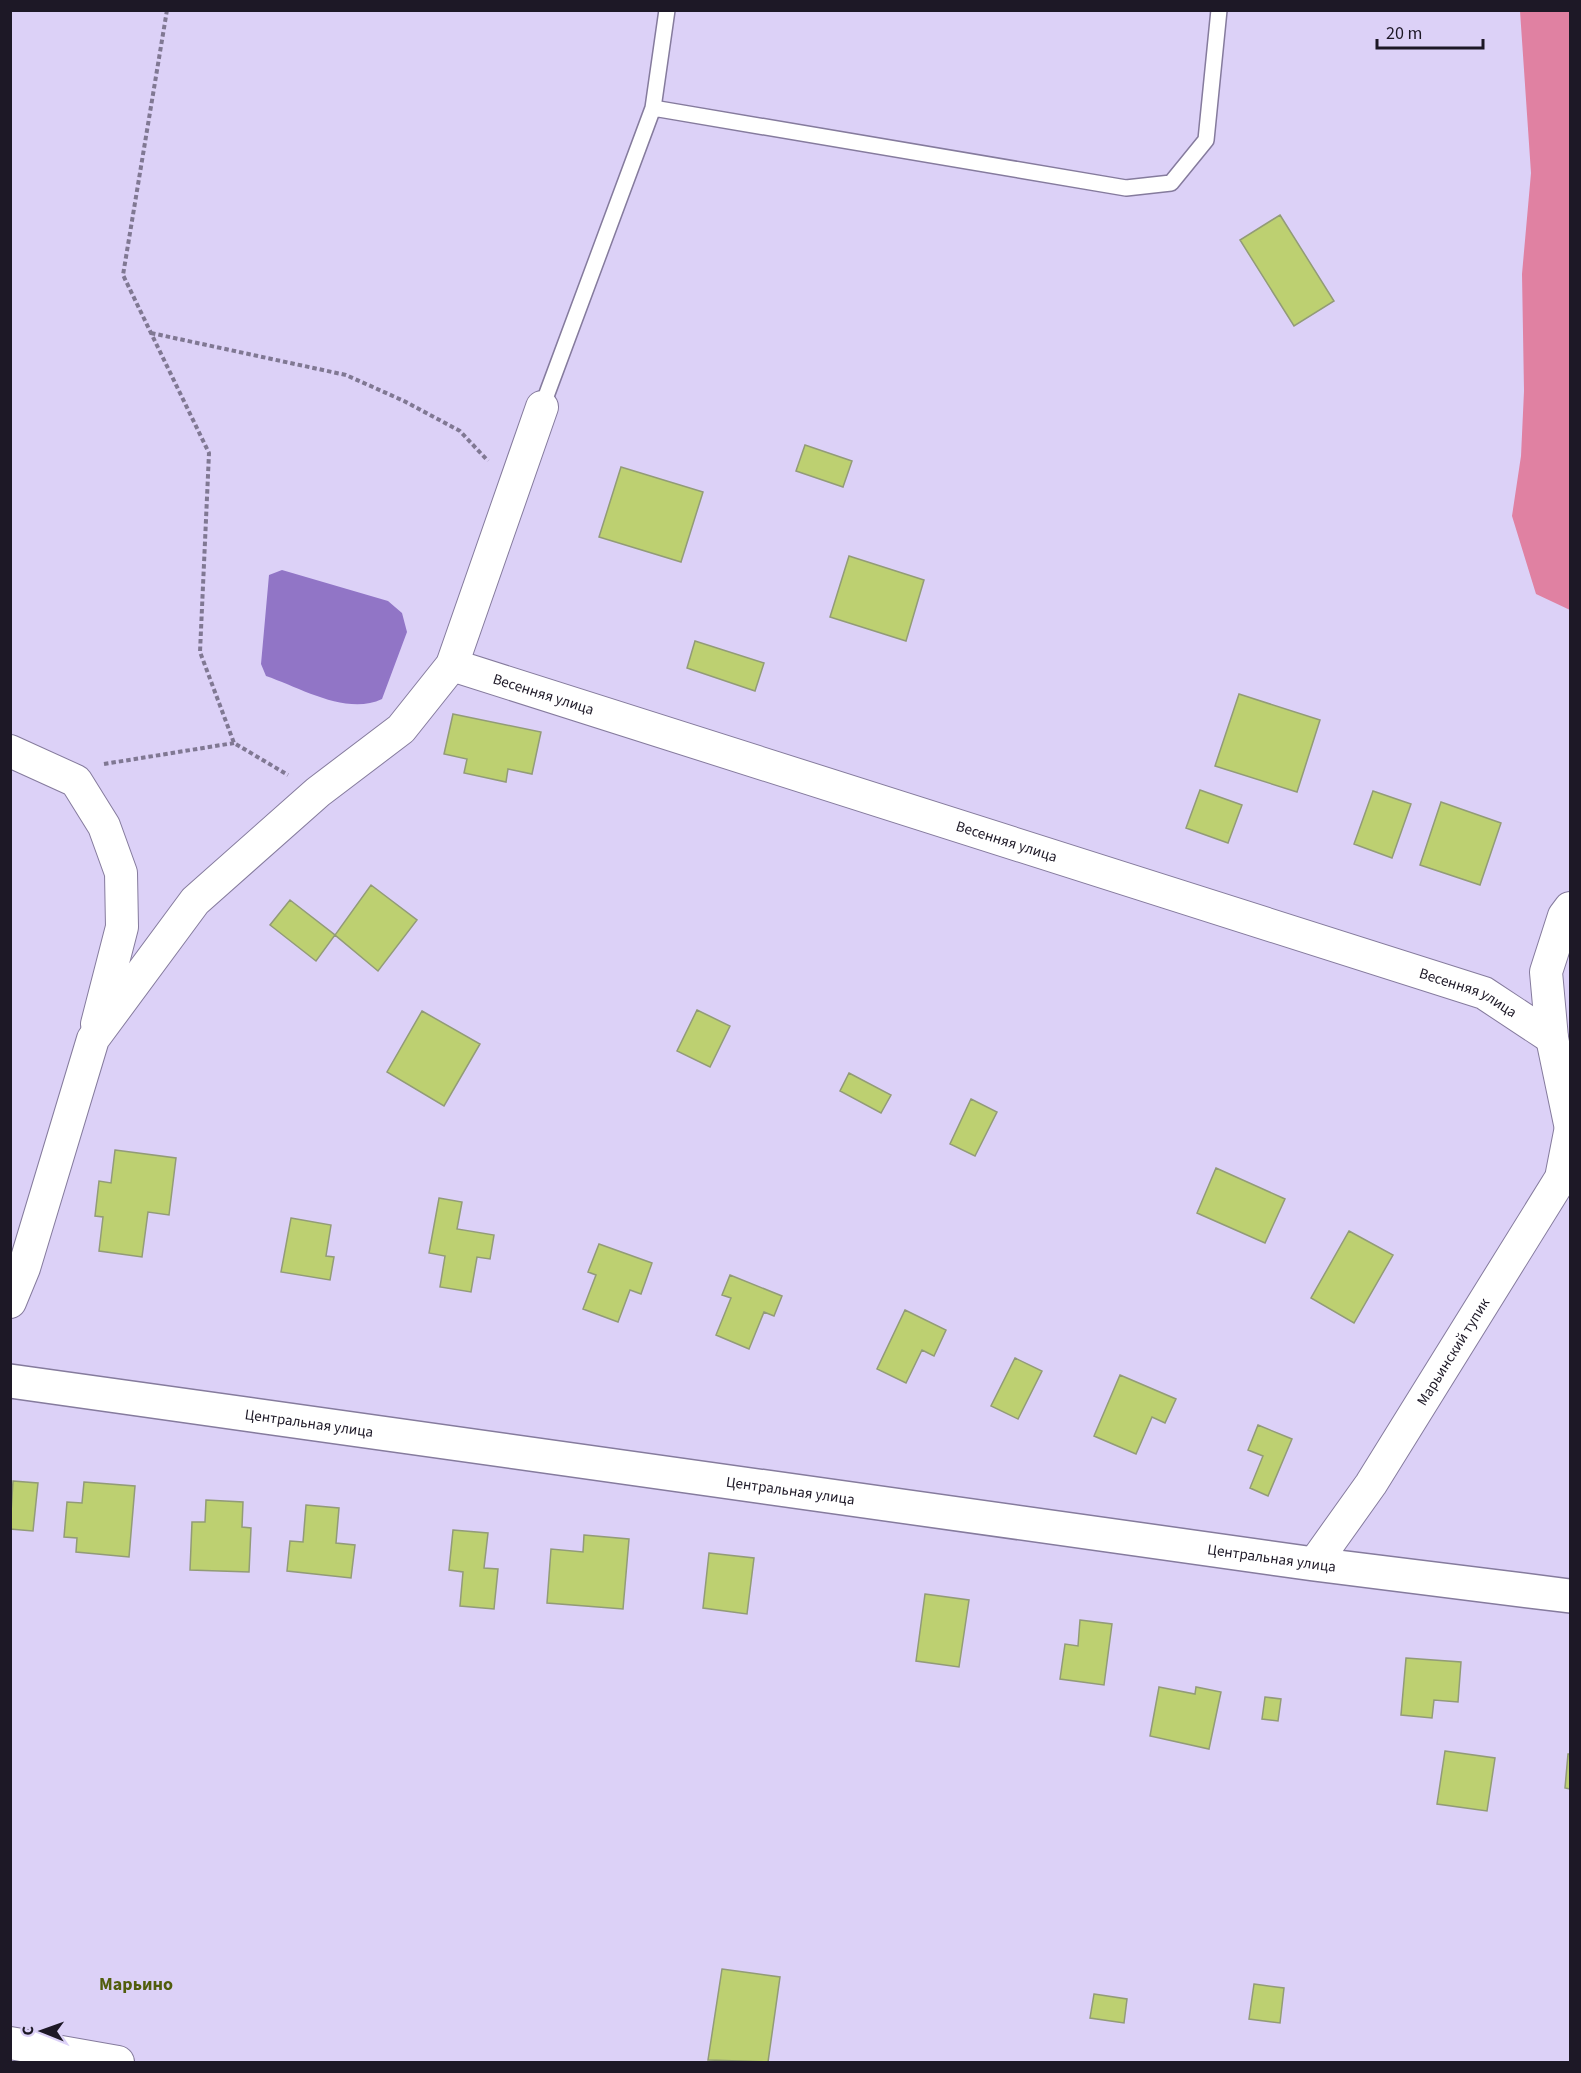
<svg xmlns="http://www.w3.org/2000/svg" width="1581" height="2073" viewBox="0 0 1581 2073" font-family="'Source Sans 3',sans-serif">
<rect width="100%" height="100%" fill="#dcd1f7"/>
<!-- forest -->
<path fill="#e081a2" d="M 1520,11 L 1570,11 L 1570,610 L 1536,594 L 1512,516 L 1521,456 L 1524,391 L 1522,274 L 1531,173 Z"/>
<!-- water -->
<path fill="#9175c6" d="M 282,570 L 388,601 L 402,613 L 407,632 L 382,699 C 347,716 301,688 266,676 L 261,664 L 269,575 Z"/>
<!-- building -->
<path fill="#bdd071" stroke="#929b77" stroke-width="1.5" d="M 1280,215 L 1334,301 L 1294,326 L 1240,240 Z
M 805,445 L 852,461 L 843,487 L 796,471 Z
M 621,467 L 703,492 L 681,562 L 599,537 Z
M 849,556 L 924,580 L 906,641 L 830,617 Z
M 695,641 L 764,663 L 755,691 L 687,668 Z
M 1239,694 L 1320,720 L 1297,792 L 1215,766 Z
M 453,714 L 541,732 L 532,774 L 508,769 L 506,782 L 464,773 L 467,759 L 444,754 Z
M 1200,790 L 1242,805 L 1228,843 L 1186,828 Z
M 1373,791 L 1411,804 L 1392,858 L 1354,844 Z
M 1441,802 L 1501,823 L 1480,885 L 1420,865 Z
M 371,885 L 417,920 L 378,971 L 335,935 Z
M 290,900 L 335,935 L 316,961 L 270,925 Z
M 697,1010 L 730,1026 L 710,1067 L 677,1051 Z
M 422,1011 L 480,1044 L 444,1106 L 387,1072 Z
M 849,1073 L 891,1095 L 881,1113 L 840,1091 Z
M 971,1099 L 997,1112 L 975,1156 L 950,1144 Z
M 115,1150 L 176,1158 L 169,1215 L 148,1212 L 142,1257 L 99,1251 L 103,1217 L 95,1216 L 99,1181 L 111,1183 Z
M 1216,1168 L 1285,1199 L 1265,1243 L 1197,1213 Z
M 439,1198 L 462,1202 L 457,1229 L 494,1235 L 490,1259 L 477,1257 L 471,1292 L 440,1287 L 445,1256 L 429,1253 Z
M 291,1218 L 331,1225 L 326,1256 L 334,1257 L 330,1280 L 281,1272 Z
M 1349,1231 L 1393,1255 L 1354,1323 L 1311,1298 Z
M 599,1244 L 652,1263 L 641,1294 L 630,1290 L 618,1322 L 583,1309 L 596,1275 L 588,1272 Z
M 730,1275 L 782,1296 L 774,1316 L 764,1312 L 749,1349 L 716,1335 L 731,1298 L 722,1295 Z
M 905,1310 L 946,1330 L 934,1356 L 922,1350 L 906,1383 L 877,1369 Z
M 1015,1358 L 1042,1371 L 1018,1419 L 991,1406 Z
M 1120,1375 L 1176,1399 L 1165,1423 L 1152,1417 L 1136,1454 L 1094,1436 Z
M 1258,1425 L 1292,1439 L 1268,1496 L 1250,1488 L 1263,1456 L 1248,1450 Z
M 13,1481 L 38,1483 L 33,1531 L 10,1529 Z
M 84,1482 L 135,1486 L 129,1557 L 76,1552 L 77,1538 L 64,1537 L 67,1502 L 82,1503 Z
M 206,1500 L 243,1502 L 242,1527 L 251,1528 L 249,1572 L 190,1570 L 192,1522 L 205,1522 Z
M 306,1505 L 339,1508 L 336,1543 L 355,1545 L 351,1578 L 287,1571 L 290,1541 L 303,1542 Z
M 453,1530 L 488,1533 L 484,1568 L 498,1569 L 494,1609 L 460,1606 L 463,1572 L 449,1570 Z
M 584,1535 L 629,1539 L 623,1609 L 547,1603 L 551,1549 L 583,1552 Z
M 709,1553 L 754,1558 L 747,1614 L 703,1608 Z
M 925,1594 L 969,1600 L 959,1667 L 916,1661 Z
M 1080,1620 L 1112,1624 L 1104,1685 L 1060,1679 L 1065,1644 L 1078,1646 Z
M 1406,1658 L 1461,1662 L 1458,1702 L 1434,1700 L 1432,1718 L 1401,1715 Z
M 1159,1687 L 1195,1694 L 1196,1687 L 1221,1692 L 1209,1749 L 1150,1736 Z
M 1265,1697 L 1281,1699 L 1278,1721 L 1262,1719 Z
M 1445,1751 L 1495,1758 L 1487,1811 L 1437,1804 Z
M 1568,1754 L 1570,1754 L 1570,1789 L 1565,1788 Z
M 722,1969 L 780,1977 L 768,2062 L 708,2060 Z
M 1254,1984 L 1284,1988 L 1280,2023 L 1249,2019 Z
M 1094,1994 L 1127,1999 L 1124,2023 L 1090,2018 Z"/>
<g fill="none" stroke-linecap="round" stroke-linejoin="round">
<defs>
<path id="lane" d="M 653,108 L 1126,188 L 1171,183 L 1206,140 L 1219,10
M 542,407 L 653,108 L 667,10"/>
<g id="street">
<path id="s1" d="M 452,665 L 1484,993 L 1552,1038"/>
<path d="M 10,751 L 76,781 L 104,826 L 121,873 L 122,927 L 97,1024"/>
<path d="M 1570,908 L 1564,916 L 1546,972 L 1552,1038 L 1570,1124"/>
<path d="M 10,1302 L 24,1268 L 93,1039 L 195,901 L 318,792 L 401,729 L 452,665 L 542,407"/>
<path id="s2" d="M 1314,1564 L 1371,1484 L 1561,1178 L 1570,1132"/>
<path d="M 10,2043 L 118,2062"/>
</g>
<g id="secondary">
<path id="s3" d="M 10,1381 L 1314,1564 L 1570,1596"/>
</g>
</defs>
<!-- lane casing -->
<use href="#lane" stroke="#857b9d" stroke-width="18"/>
<!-- street casing -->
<use href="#street" stroke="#857b9d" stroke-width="34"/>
<!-- secondary casing -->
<use href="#secondary" stroke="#857b9d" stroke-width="36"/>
<!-- path -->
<path stroke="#807893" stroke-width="4" stroke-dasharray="4.5 3" stroke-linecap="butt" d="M 167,10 L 123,275 L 209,453 L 200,652 L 234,743 L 288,775
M 151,333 L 346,375 L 404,401 L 460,431 L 488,461
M 104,764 L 234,743"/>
<!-- lane -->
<use href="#lane" stroke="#fff" stroke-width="15"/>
<!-- street -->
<use href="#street" stroke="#fff" stroke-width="32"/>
<!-- secondary -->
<use href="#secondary" stroke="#fff" stroke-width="33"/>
</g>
<g text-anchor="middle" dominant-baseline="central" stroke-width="4.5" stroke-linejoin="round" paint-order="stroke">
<!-- street labels -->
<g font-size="15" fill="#1d1826" stroke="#dcd1f7">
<text stroke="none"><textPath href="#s1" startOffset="96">Весенняя улица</textPath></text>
<text stroke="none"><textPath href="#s1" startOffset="582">Весенняя улица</textPath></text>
<text stroke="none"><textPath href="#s1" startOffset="1068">Весенняя улица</textPath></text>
<text stroke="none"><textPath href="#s2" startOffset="254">Марьинский тупик</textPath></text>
<text stroke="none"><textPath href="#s3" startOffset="302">Центральная улица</textPath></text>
<text stroke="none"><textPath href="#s3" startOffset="788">Центральная улица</textPath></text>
<text stroke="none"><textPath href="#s3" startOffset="1274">Центральная улица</textPath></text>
</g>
<!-- quarter labels -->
<g font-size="18" font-weight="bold" fill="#515d0d" stroke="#dcd1f7">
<text x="136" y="1984">Марьино</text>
</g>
</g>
<!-- border -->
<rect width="1581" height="2073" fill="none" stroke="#1d1826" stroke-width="24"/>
<!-- north arrow -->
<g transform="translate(42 2031) rotate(271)" stroke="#dcd1f7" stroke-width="4.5" paint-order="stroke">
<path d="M0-4.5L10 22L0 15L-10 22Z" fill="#1d1826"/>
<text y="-9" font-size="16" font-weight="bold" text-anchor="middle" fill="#1d1826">С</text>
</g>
<!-- scale -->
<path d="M1377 39v9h106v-9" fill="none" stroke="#1d1826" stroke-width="3"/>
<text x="1386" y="39" font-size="18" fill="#1d1826" stroke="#dcd1f7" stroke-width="4.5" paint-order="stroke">20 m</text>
</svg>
